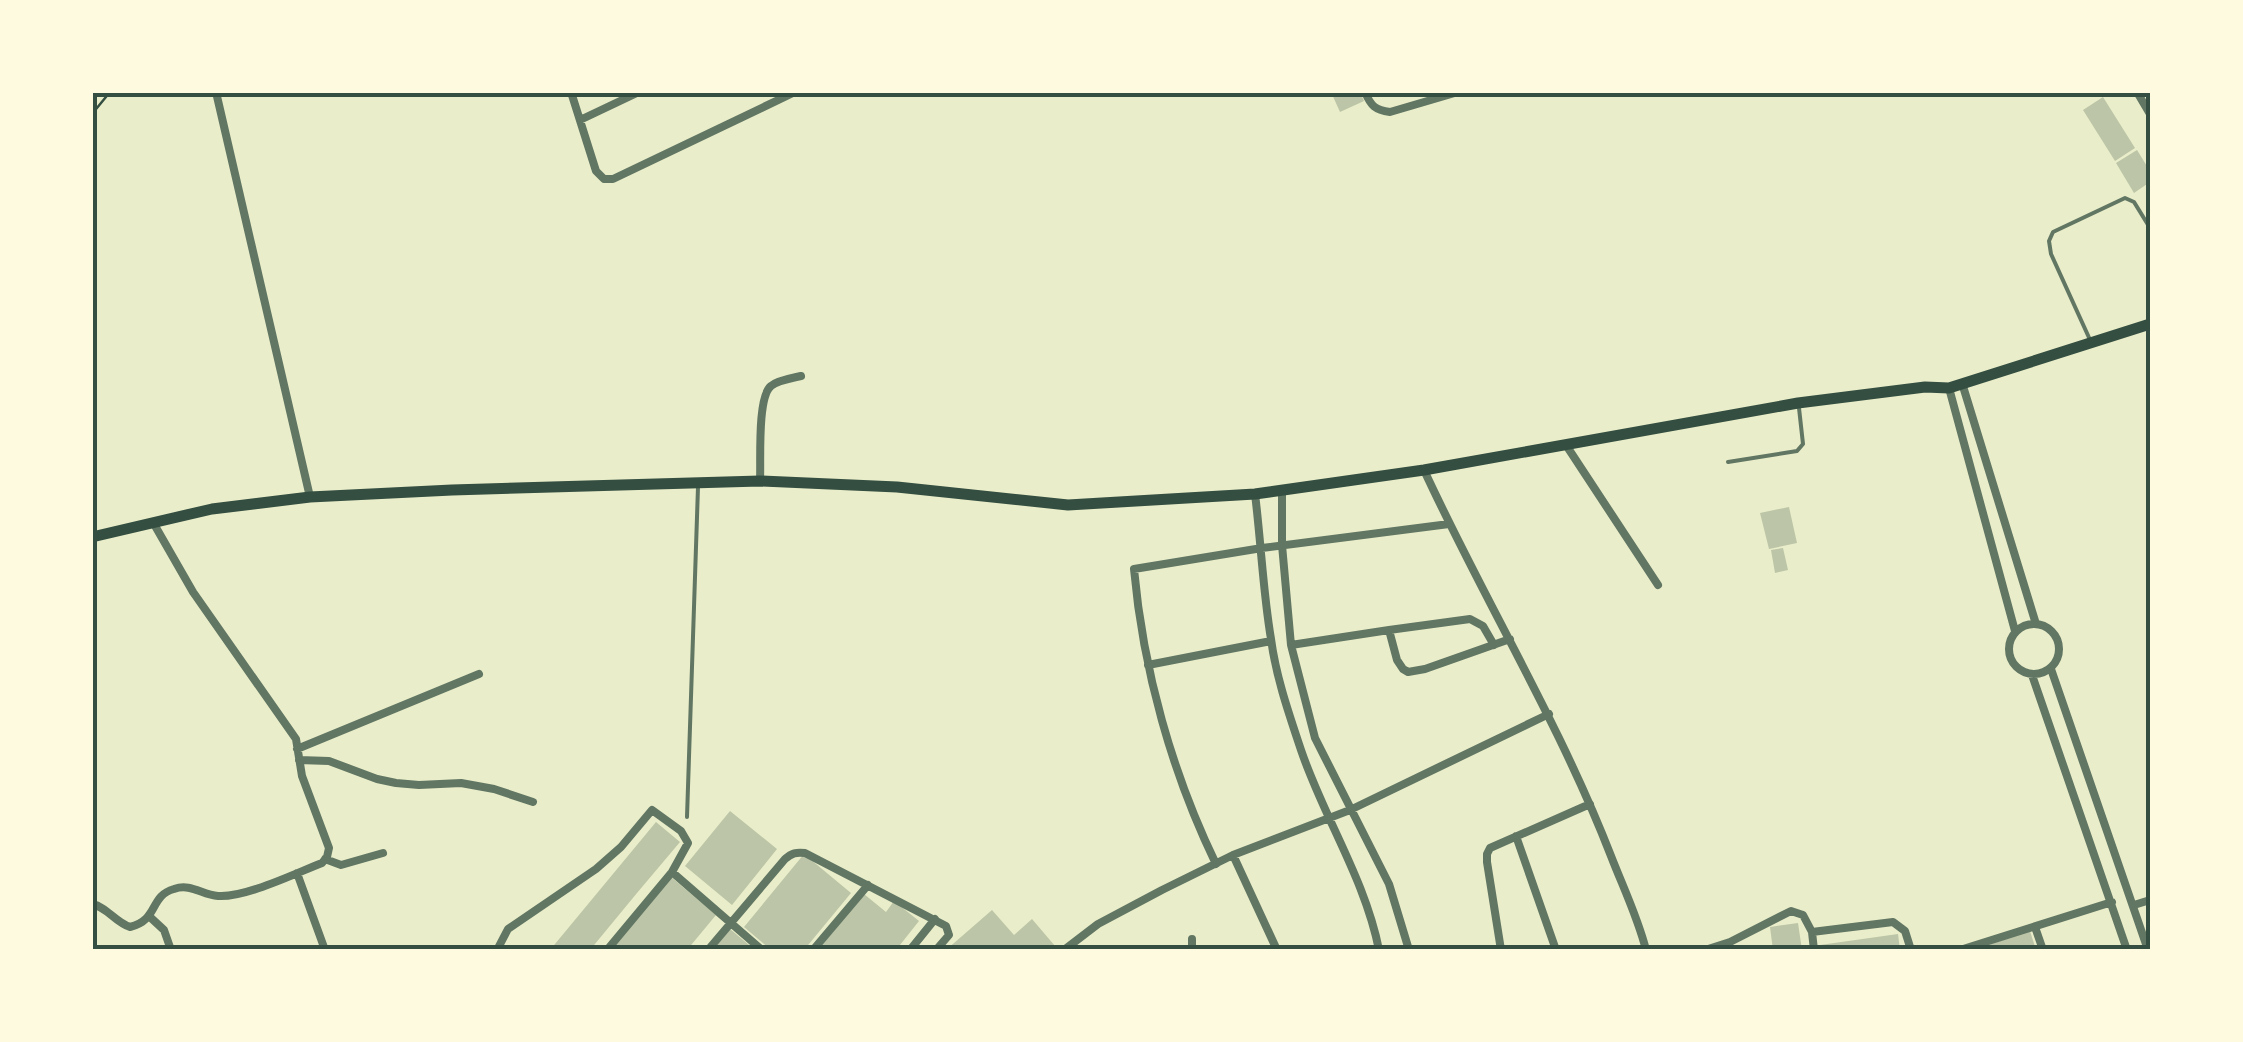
<svg xmlns="http://www.w3.org/2000/svg" width="2243" height="1042" viewBox="0 0 2243 1042" font-family="Spectral,serif">
<rect width="100%" height="100%" fill="#e9edc9"/>
<!-- building -->
<path fill="#bcc5a7" d="M 1331,92 L 1360,92 L 1364,101 L 1340,112 Z
M 2103,97 L 2135,148 L 2115,161 L 2083,110 Z
M 2137,150 L 2150,171 L 2150,182 L 2134,193 L 2116,163 Z
M 1789,507 L 1797,543 L 1769,549 L 1760,513 Z
M 1783,548 L 1788,570 L 1775,573 L 1771,550 Z
M 730,811 L 777,849 L 732,905 L 685,866 Z
M 656,822 L 680,842 L 637,893 L 590,950 L 550,950 Z
M 804,854 L 851,893 L 804,950 L 771,950 L 744,927 Z
M 671,877 L 716,915 L 687,950 L 610,950 Z
M 864,894 L 886,912 L 894,901 L 919,921 L 896,950 L 818,950 Z
M 992,910 L 1014,935 L 1032,919 L 1055,946 L 1051,950 L 946,950 Z
M 1798,923 L 1802,950 L 1773,950 L 1770,927 Z
M 730,929 L 755,950 L 713,950 Z
M 2030,931 L 2036,950 L 1976,950 L 1976,949 Z
M 1898,934 L 1900,950 L 1821,950 L 1820,945 Z"/>
<g fill="none" stroke-linecap="round" stroke-linejoin="round">
<!-- path -->
<path stroke="#344e41" stroke-width="2.5" d="M 92,114 L 110,92"/>
<!-- service -->
<path stroke="#617663" stroke-width="4" d="M 2091,342 L 2051,254 L 2049,241 L 2053,232 L 2125,198 L 2134,202 L 2150,228
M 1728,462 L 1797,451 L 1803,444 L 1799,408
M 687,817 L 698,487"/>
<!-- minor -->
<path stroke="#617663" stroke-width="8" d="M 216,92 L 310,497
M 571,92 L 596,171 L 604,179 L 613,179 L 795,92
M 1365,92 C 1371,106 1375,110 1390,112 L 1458,92
M 2137,92 L 2150,114
M 580,120 L 639,92
M 1962,383 L 2036,624
M 1949,388 L 2015,631
M 1566,445 L 1658,585
M 1424,470 C 1484,600 1559,722 1611,856 C 1623,887 1638,918 1646,950
M 760,481 C 761,462 757,397 771,386 C 778,380 793,378 801,376
M 1282,491 L 1282,545 L 1291,645 L 1315,738 L 1389,884 L 1409,950
M 1255,494 C 1261,542 1263,592 1271,639 C 1276,677 1289,714 1301,750 C 1324,818 1365,879 1379,950
M2009 649a25 25 0 1 1 50 0a25 25 0 1 1-50 0Z
M 1389,630 L 1470,619 L 1483,626 L 1494,645
M 1291,645 L 1389,630 L 1397,660 L 1403,669 L 1408,672 L 1425,669 L 1510,639
M 1148,665 L 1271,641
M 2051,669 L 2148,950
M 2032,675 L 2127,950
M 297,749 L 479,674
M 299,760 L 329,761 L 377,779 L 396,783 L 419,785 L 461,783 L 494,789 L 533,802
M 1516,836 L 1556,950
M 1233,855 L 1277,950
M 325,859 L 341,865 L 383,853
M 1216,864 C 1172,773 1143,670 1134,569 L 1262,548 L 1449,524
M 672,872 L 762,950
M 297,873 L 325,950
M 92,904 C 107,907 115,922 130,927 C 159,920 149,896 174,889 C 191,883 202,895 218,896 C 245,898 296,873 322,863 L 327,857 L 329,848 L 302,776 L 296,739 L 193,592 L 154,524
M 2134,905 L 2150,900
M 150,917 L 164,930 L 171,950
M 2035,927 L 2043,950
M 1812,932 L 1893,922 L 1905,931 L 1911,950
M 497,950 L 508,929 L 596,869 L 621,847 L 652,810 L 681,831 L 688,843 L 672,872 L 607,950
M 708,950 L 785,859 C 792,853 796,852 805,853 L 946,926 L 949,935 L 936,950
M 813,950 L 868,885
M 910,950 L 935,919
M 1064,950 L 1098,924 L 1162,890 L 1233,855 L 1350,810 L 1549,714
M 1192,950 L 1192,939
M 1501,950 L 1487,862 L 1487,854 L 1490,848 L 1590,804
M 1705,950 L 1730,942 L 1791,911 L 1803,915 L 1812,932 L 1814,950
M 1960,950 L 2112,902"/>
<!-- primary -->
<path stroke="#344e41" stroke-width="11" d="M 92,537 L 212,509 L 310,497 L 452,490 L 760,481 L 897,487 L 1068,505 L 1255,494 L 1424,470 L 1798,403 L 1925,387 L 1949,388 L 2150,324"/>
</g>
<!-- border -->
<rect width="2243" height="1042" fill="none" stroke="#fefae0" stroke-width="190"/>
<rect x="95" y="95" width="2053" height="852" fill="none" stroke="#344e41" stroke-width="4"/>
</svg>
